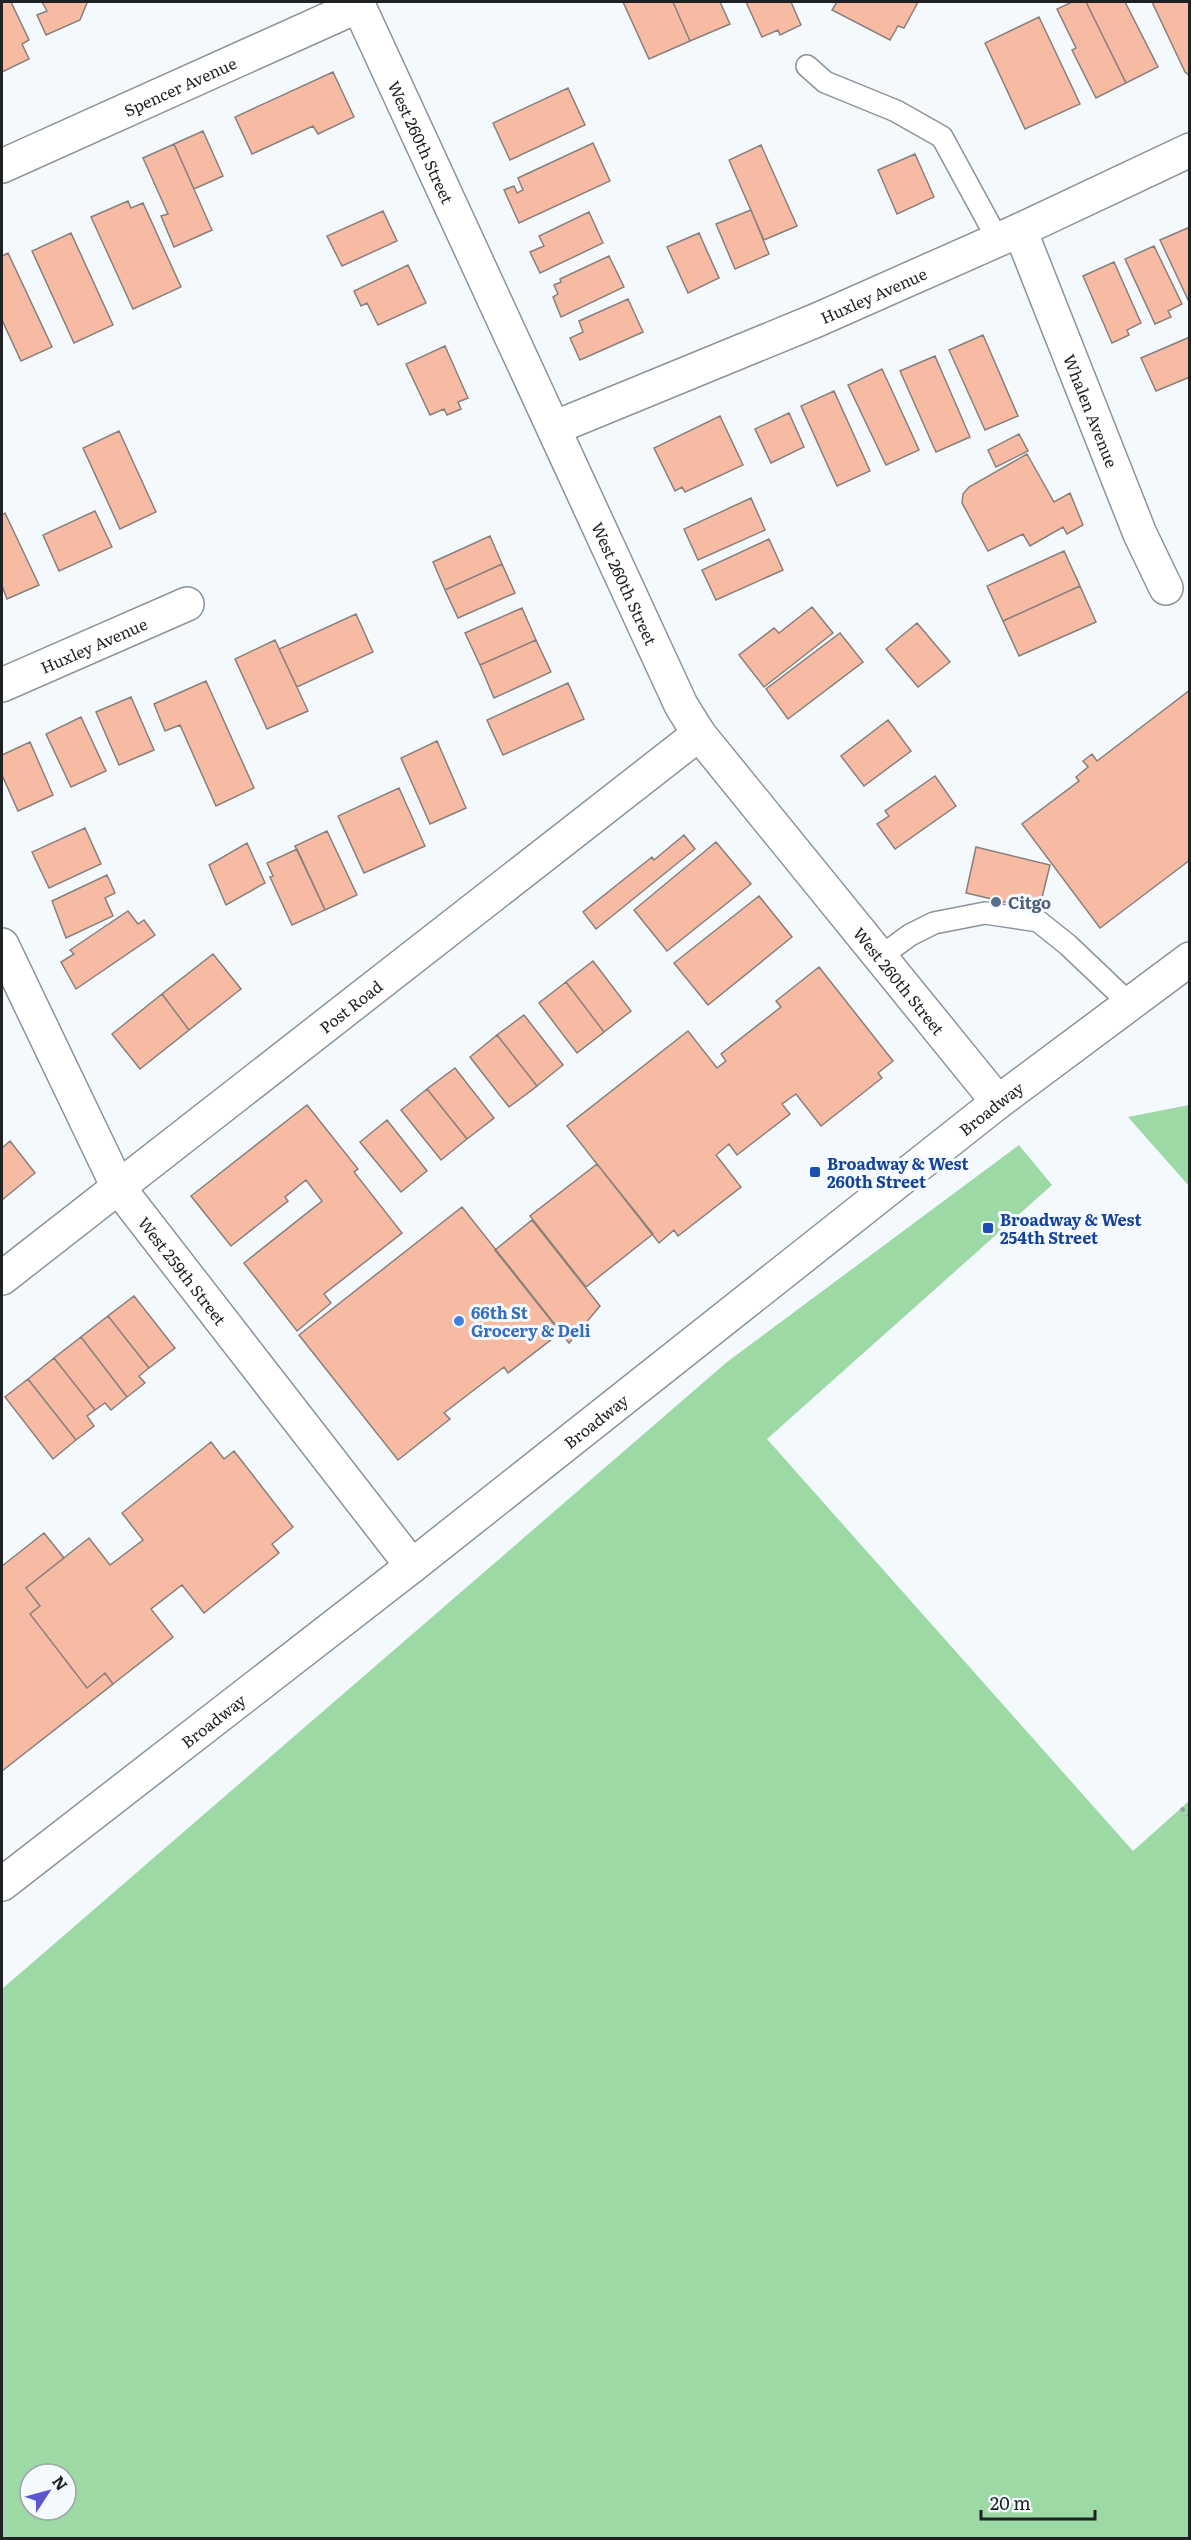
<svg xmlns="http://www.w3.org/2000/svg" width="1191" height="2540" viewBox="0 0 1191 2540" font-family="Literata,serif">
<rect width="100%" height="100%" fill="#f4f9fe"/>
<!-- forest -->
<path fill="#9cd9a5" fill-rule="evenodd" d="M 1189,1105 L 1190,1105 L 1189,1186 L 1128,1117 Z
M 1019,1145 L 1052,1185 L 767,1439 L 1133,1851 L 1189,1801 L 1189,2538 L 2,2538 L 2,1989 L 727,1362 ZM 30,2474 L 66,2474 L 66,2510 L 30,2510 Z"/>
<!-- building -->
<path fill="#f7bba4" stroke="#897f7b" stroke-width="1.5" d="M 2,2 L 11,2 L 29,40 L 22,44 L 29,59 L 2,72 Z
M 42,2 L 86,2 L 87,3 L 80,20 L 46,35 L 37,15 L 47,11 Z
M 623,2 L 673,2 L 690,41 L 649,59 Z
M 673,2 L 720,2 L 730,24 L 690,41 Z
M 746,2 L 791,2 L 801,25 L 780,35 L 778,30 L 762,37 Z
M 837,2 L 918,2 L 904,28 L 898,26 L 890,40 L 832,10 Z
M 1072,2 L 1086,2 L 1126,83 L 1096,98 L 1072,50 L 1076,48 L 1057,9 Z
M 1086,2 L 1125,2 L 1158,67 L 1126,83 Z
M 1152,2 L 1190,2 L 1190,76 L 1185,72 Z
M 1039,17 L 1080,104 L 1025,129 L 985,43 Z
M 333,72 L 354,117 L 318,134 L 313,126 L 252,154 L 235,117 Z
M 568,88 L 585,125 L 510,160 L 493,123 Z
M 203,131 L 223,176 L 194,189 L 174,144 Z
M 593,143 L 610,181 L 519,223 L 504,190 L 514,186 L 517,193 L 523,190 L 518,178 Z
M 174,144 L 212,230 L 174,247 L 161,216 L 168,214 L 143,158 Z
M 761,145 L 797,226 L 764,240 L 729,160 Z
M 915,154 L 934,197 L 897,214 L 878,170 Z
M 128,201 L 131,208 L 143,203 L 181,287 L 133,309 L 91,217 Z
M 751,210 L 769,254 L 735,269 L 716,224 Z
M 383,211 L 397,241 L 342,266 L 327,236 Z
M 589,212 L 603,243 L 540,273 L 530,252 L 544,246 L 539,236 Z
M 1190,227 L 1190,304 L 1160,240 Z
M 71,233 L 113,325 L 74,343 L 32,251 Z
M 699,233 L 719,278 L 688,293 L 667,247 Z
M 1154,246 L 1182,304 L 1168,311 L 1171,317 L 1155,324 L 1125,259 Z
M 8,253 L 52,347 L 21,361 L 2,320 L 2,256 Z
M 609,256 L 624,287 L 561,317 L 553,297 L 558,294 L 554,285 L 561,282 L 560,279 Z
M 1114,262 L 1141,323 L 1127,330 L 1129,335 L 1112,343 L 1083,276 Z
M 408,265 L 426,303 L 378,325 L 367,303 L 361,306 L 354,291 Z
M 628,299 L 643,332 L 580,360 L 570,338 L 583,332 L 579,321 Z
M 983,335 L 1018,416 L 985,430 L 949,350 Z
M 1190,337 L 1190,377 L 1156,391 L 1141,358 Z
M 445,346 L 468,398 L 458,402 L 461,409 L 447,415 L 444,409 L 430,415 L 406,364 Z
M 935,356 L 970,437 L 936,452 L 900,371 Z
M 882,369 L 919,450 L 886,465 L 848,385 Z
M 834,391 L 870,471 L 837,486 L 801,406 Z
M 789,413 L 804,447 L 771,463 L 755,429 Z
M 720,416 L 743,465 L 685,492 L 682,487 L 675,491 L 654,448 Z
M 119,431 L 156,512 L 120,529 L 83,448 Z
M 1019,434 L 1028,451 L 996,467 L 988,450 Z
M 1027,454 L 1054,502 L 1070,493 L 1083,525 L 1067,534 L 1063,527 L 1030,546 L 1023,534 L 988,551 L 962,503 L 963,494 L 969,487 Z
M 751,498 L 765,530 L 698,560 L 684,529 Z
M 95,511 L 112,547 L 59,571 L 43,535 Z
M 5,513 L 39,585 L 7,599 L 2,586 L 2,515 Z
M 490,536 L 502,564 L 445,590 L 433,562 Z
M 769,539 L 783,570 L 716,600 L 702,570 Z
M 1064,551 L 1080,586 L 1003,621 L 987,586 Z
M 502,564 L 515,593 L 458,618 L 445,590 Z
M 1080,586 L 1096,622 L 1019,656 L 1003,621 Z
M 812,607 L 833,633 L 764,687 L 739,655 L 774,628 L 779,633 Z
M 522,608 L 536,640 L 480,665 L 465,633 Z
M 356,614 L 373,652 L 297,687 L 279,649 Z
M 917,623 L 950,662 L 918,687 L 886,649 Z
M 840,633 L 863,662 L 788,719 L 766,689 Z
M 275,640 L 308,711 L 267,729 L 235,659 Z
M 536,640 L 551,672 L 494,698 L 480,665 Z
M 206,681 L 254,788 L 216,806 L 180,725 L 165,731 L 154,704 Z
M 568,683 L 584,719 L 503,755 L 487,720 Z
M 1190,690 L 1190,860 L 1100,928 L 1022,824 L 1079,781 L 1076,777 L 1088,767 L 1083,761 L 1092,754 L 1097,761 Z
M 131,697 L 154,750 L 119,765 L 96,712 Z
M 81,717 L 106,771 L 71,787 L 46,734 Z
M 888,720 L 911,751 L 864,786 L 841,756 Z
M 437,741 L 466,808 L 430,824 L 401,758 Z
M 30,742 L 53,795 L 18,811 L 2,775 L 2,755 Z
M 935,776 L 956,806 L 895,849 L 877,824 L 889,816 L 885,811 Z
M 399,788 L 425,846 L 364,873 L 338,816 Z
M 85,828 L 101,864 L 49,888 L 32,852 Z
M 327,831 L 357,895 L 325,910 L 295,846 Z
M 684,835 L 695,849 L 596,929 L 583,912 L 652,857 L 654,860 Z
M 716,842 L 751,884 L 667,951 L 634,910 Z
M 247,843 L 265,883 L 226,905 L 209,865 Z
M 976,847 L 1050,865 L 1039,910 L 966,893 Z
M 297,849 L 325,910 L 292,925 L 270,877 L 273,876 L 267,863 Z
M 107,875 L 115,893 L 105,898 L 113,916 L 66,938 L 52,901 Z
M 759,896 L 792,937 L 708,1005 L 674,963 Z
M 128,911 L 138,924 L 144,920 L 155,935 L 76,989 L 61,962 L 74,954 L 70,950 Z
M 213,954 L 241,989 L 189,1030 L 162,994 Z
M 593,961 L 631,1011 L 604,1032 L 566,982 Z
M 819,967 L 893,1061 L 878,1073 L 882,1078 L 821,1126 L 796,1094 L 782,1104 L 790,1114 L 737,1155 L 729,1144 L 716,1155 L 741,1187 L 678,1236 L 674,1230 L 659,1243 L 567,1126 L 688,1031 L 717,1068 L 726,1061 L 721,1054 L 781,1007 L 776,1001 Z
M 566,982 L 604,1032 L 577,1053 L 539,1003 Z
M 162,994 L 189,1030 L 140,1069 L 112,1034 Z
M 524,1015 L 563,1065 L 537,1086 L 497,1035 Z
M 497,1035 L 537,1086 L 509,1107 L 470,1057 Z
M 455,1068 L 494,1118 L 467,1139 L 427,1089 Z
M 427,1089 L 467,1139 L 441,1160 L 401,1110 Z
M 307,1105 L 358,1169 L 354,1172 L 402,1233 L 324,1294 L 331,1303 L 297,1331 L 244,1263 L 322,1201 L 306,1180 L 285,1197 L 288,1201 L 231,1246 L 191,1196 Z
M 387,1120 L 427,1171 L 401,1192 L 360,1142 Z
M 10,1141 L 35,1173 L 2,1200 L 2,1148 Z
M 597,1164 L 653,1234 L 586,1287 L 530,1216 Z
M 462,1207 L 561,1332 L 508,1373 L 504,1367 L 444,1413 L 450,1419 L 398,1460 L 299,1335 Z
M 532,1220 L 600,1306 L 569,1343 L 495,1250 Z
M 134,1296 L 175,1348 L 149,1368 L 108,1316 Z
M 108,1316 L 149,1368 L 139,1376 L 145,1383 L 127,1397 L 81,1337 Z
M 81,1337 L 127,1397 L 111,1410 L 105,1403 L 95,1410 L 54,1358 Z
M 54,1358 L 95,1410 L 87,1416 L 94,1426 L 76,1440 L 28,1379 Z
M 28,1379 L 76,1440 L 53,1459 L 5,1397 Z
M 211,1442 L 224,1459 L 234,1451 L 293,1527 L 272,1544 L 279,1553 L 204,1613 L 182,1585 L 151,1609 L 173,1637 L 113,1684 L 105,1673 L 87,1688 L 30,1614 L 40,1606 L 26,1588 L 89,1538 L 110,1565 L 143,1540 L 122,1513 Z
M 44,1533 L 64,1558 L 26,1588 L 40,1606 L 30,1614 L 87,1688 L 105,1673 L 113,1684 L 2,1771 L 2,1566 Z"/>
<g fill="none" stroke-linecap="round" stroke-linejoin="round">
<defs>
<path id="service" d="M 807,66 L 825,82 L 896,111 L 942,137 L 998,240
M 880,957 L 910,935 L 934,923 L 985,913 L 1038,921 L 1068,945 L 1130,1004"/>
<g id="minor">
<path id="s1" d="M 357,2 L 681,705 L 699,734 L 998,1102"/>
<path id="s2" d="M 2,166 L 358,6"/>
<path id="s3" d="M 1020,230 L 1140,534 L 1166,588"/>
<path id="s4" d="M 554,428 L 817,320 L 1020,230 L 1190,150"/>
<path id="s5" d="M 2,685 L 187,604"/>
<path id="s6" d="M 2,945 L 118,1187 L 412,1566"/>
<path id="s7" d="M 2,1278 L 699,734"/>
</g>
<g id="primary">
<path id="s8" d="M 2,1884 L 412,1566 L 998,1102 L 1190,959"/>
</g>
</defs>
<!-- service casing -->
<use href="#service" stroke="#8d939b" stroke-width="24"/>
<!-- minor casing -->
<use href="#minor" stroke="#8d939b" stroke-width="36"/>
<!-- primary casing -->
<use href="#primary" stroke="#8d939b" stroke-width="36"/>
<!-- path -->
<path stroke="#999da1" stroke-width="4" stroke-dasharray="4.5 4.5" stroke-linecap="butt" d="M 1181,1808 L 1190,1816"/>
<!-- service -->
<use href="#service" stroke="#fff" stroke-width="21"/>
<!-- minor -->
<use href="#minor" stroke="#fff" stroke-width="33"/>
<!-- primary -->
<use href="#primary" stroke="#fff" stroke-width="33"/>
</g>
<!-- markers -->
<circle fill="#5c6f8a" stroke="#f4f9fe" stroke-width="2" cx="996" cy="902" r="6"/>
<g fill="#1a4fb4" stroke="#f4f9fe" stroke-width="2">
<rect x="809" y="1166" width="12" height="12" rx="3"/>
<rect x="982" y="1222" width="12" height="12" rx="3"/>
</g>
<circle fill="#3f7fe0" stroke="#f4f9fe" stroke-width="2" cx="459" cy="1321" r="6"/>
<g text-anchor="middle" dominant-baseline="central" stroke-width="6" stroke-linejoin="round" paint-order="stroke">
<!-- street labels -->
<g font-size="16" fill="#1f2124" stroke="#f4f9fe">
<text stroke="none"><textPath href="#s2" startOffset="195">Spencer Avenue</textPath></text>
<text stroke="none"><textPath href="#s1" startOffset="154">West 260th Street</textPath></text>
<text stroke="none"><textPath href="#s4" startOffset="346">Huxley Avenue</textPath></text>
<text stroke="none"><textPath href="#s3" startOffset="194">Whalen Avenue</textPath></text>
<text stroke="none"><textPath href="#s1" startOffset="640">West 260th Street</textPath></text>
<text stroke="none"><textPath href="#s5" startOffset="100">Huxley Avenue</textPath></text>
<text stroke="none"><textPath href="#s1" startOffset="1126">West 260th Street</textPath></text>
<text stroke="none"><textPath href="#s7" startOffset="442">Post Road</textPath></text>
<text stroke="none"><textPath href="#s8" startOffset="1257">Broadway</textPath></text>
<text stroke="none"><textPath href="#s6" startOffset="374">West 259th Street</textPath></text>
<text stroke="none"><textPath href="#s8" startOffset="753">Broadway</textPath></text>
<text stroke="none"><textPath href="#s8" startOffset="267">Broadway</textPath></text>
</g>
<!-- service labels -->
<g font-size="16" font-weight="bold" fill="#4e5e75" stroke="#f4f9fe" text-anchor="start">
<text x="1008" y="902">Citgo</text>
</g>
<!-- transit labels -->
<g font-size="16" font-weight="bold" fill="#164399" stroke="#f4f9fe" text-anchor="start">
<text x="827" y="1163">Broadway &amp; West<tspan x="827" dy="18">260th Street</tspan></text>
<text x="1000" y="1219">Broadway &amp; West<tspan x="1000" dy="18">254th Street</tspan></text>
</g>
<!-- shop labels -->
<g font-size="16" font-weight="bold" fill="#366cbe" stroke="#f4f9fe" text-anchor="start">
<text x="471" y="1312">66th St<tspan x="471" dy="18">Grocery &amp; Deli</tspan></text>
</g>
</g>
<!-- border -->
<rect width="1191" height="2540" fill="none" stroke="#1f2124" stroke-width="6"/>
<!-- north arrow -->
<g transform="translate(48 2492) rotate(54)"><circle r="28" fill="#f4f9fe" stroke="#9fa3a7" stroke-width="1.5"/>
<path d="M0-4.5L10 22L0 15L-10 22Z" fill="#5c56cf"/>
<text y="-9" font-size="16" font-weight="bold" text-anchor="middle" fill="#1f2124">N</text>
</g>
<!-- scale -->
<path d="M981 2510v9h114v-9" fill="none" stroke="#1f2124" stroke-width="3"/>
<text x="990" y="2510" font-size="18" fill="#1f2124" stroke="#f4f9fe" stroke-width="4.5" paint-order="stroke">20 m</text>
</svg>
